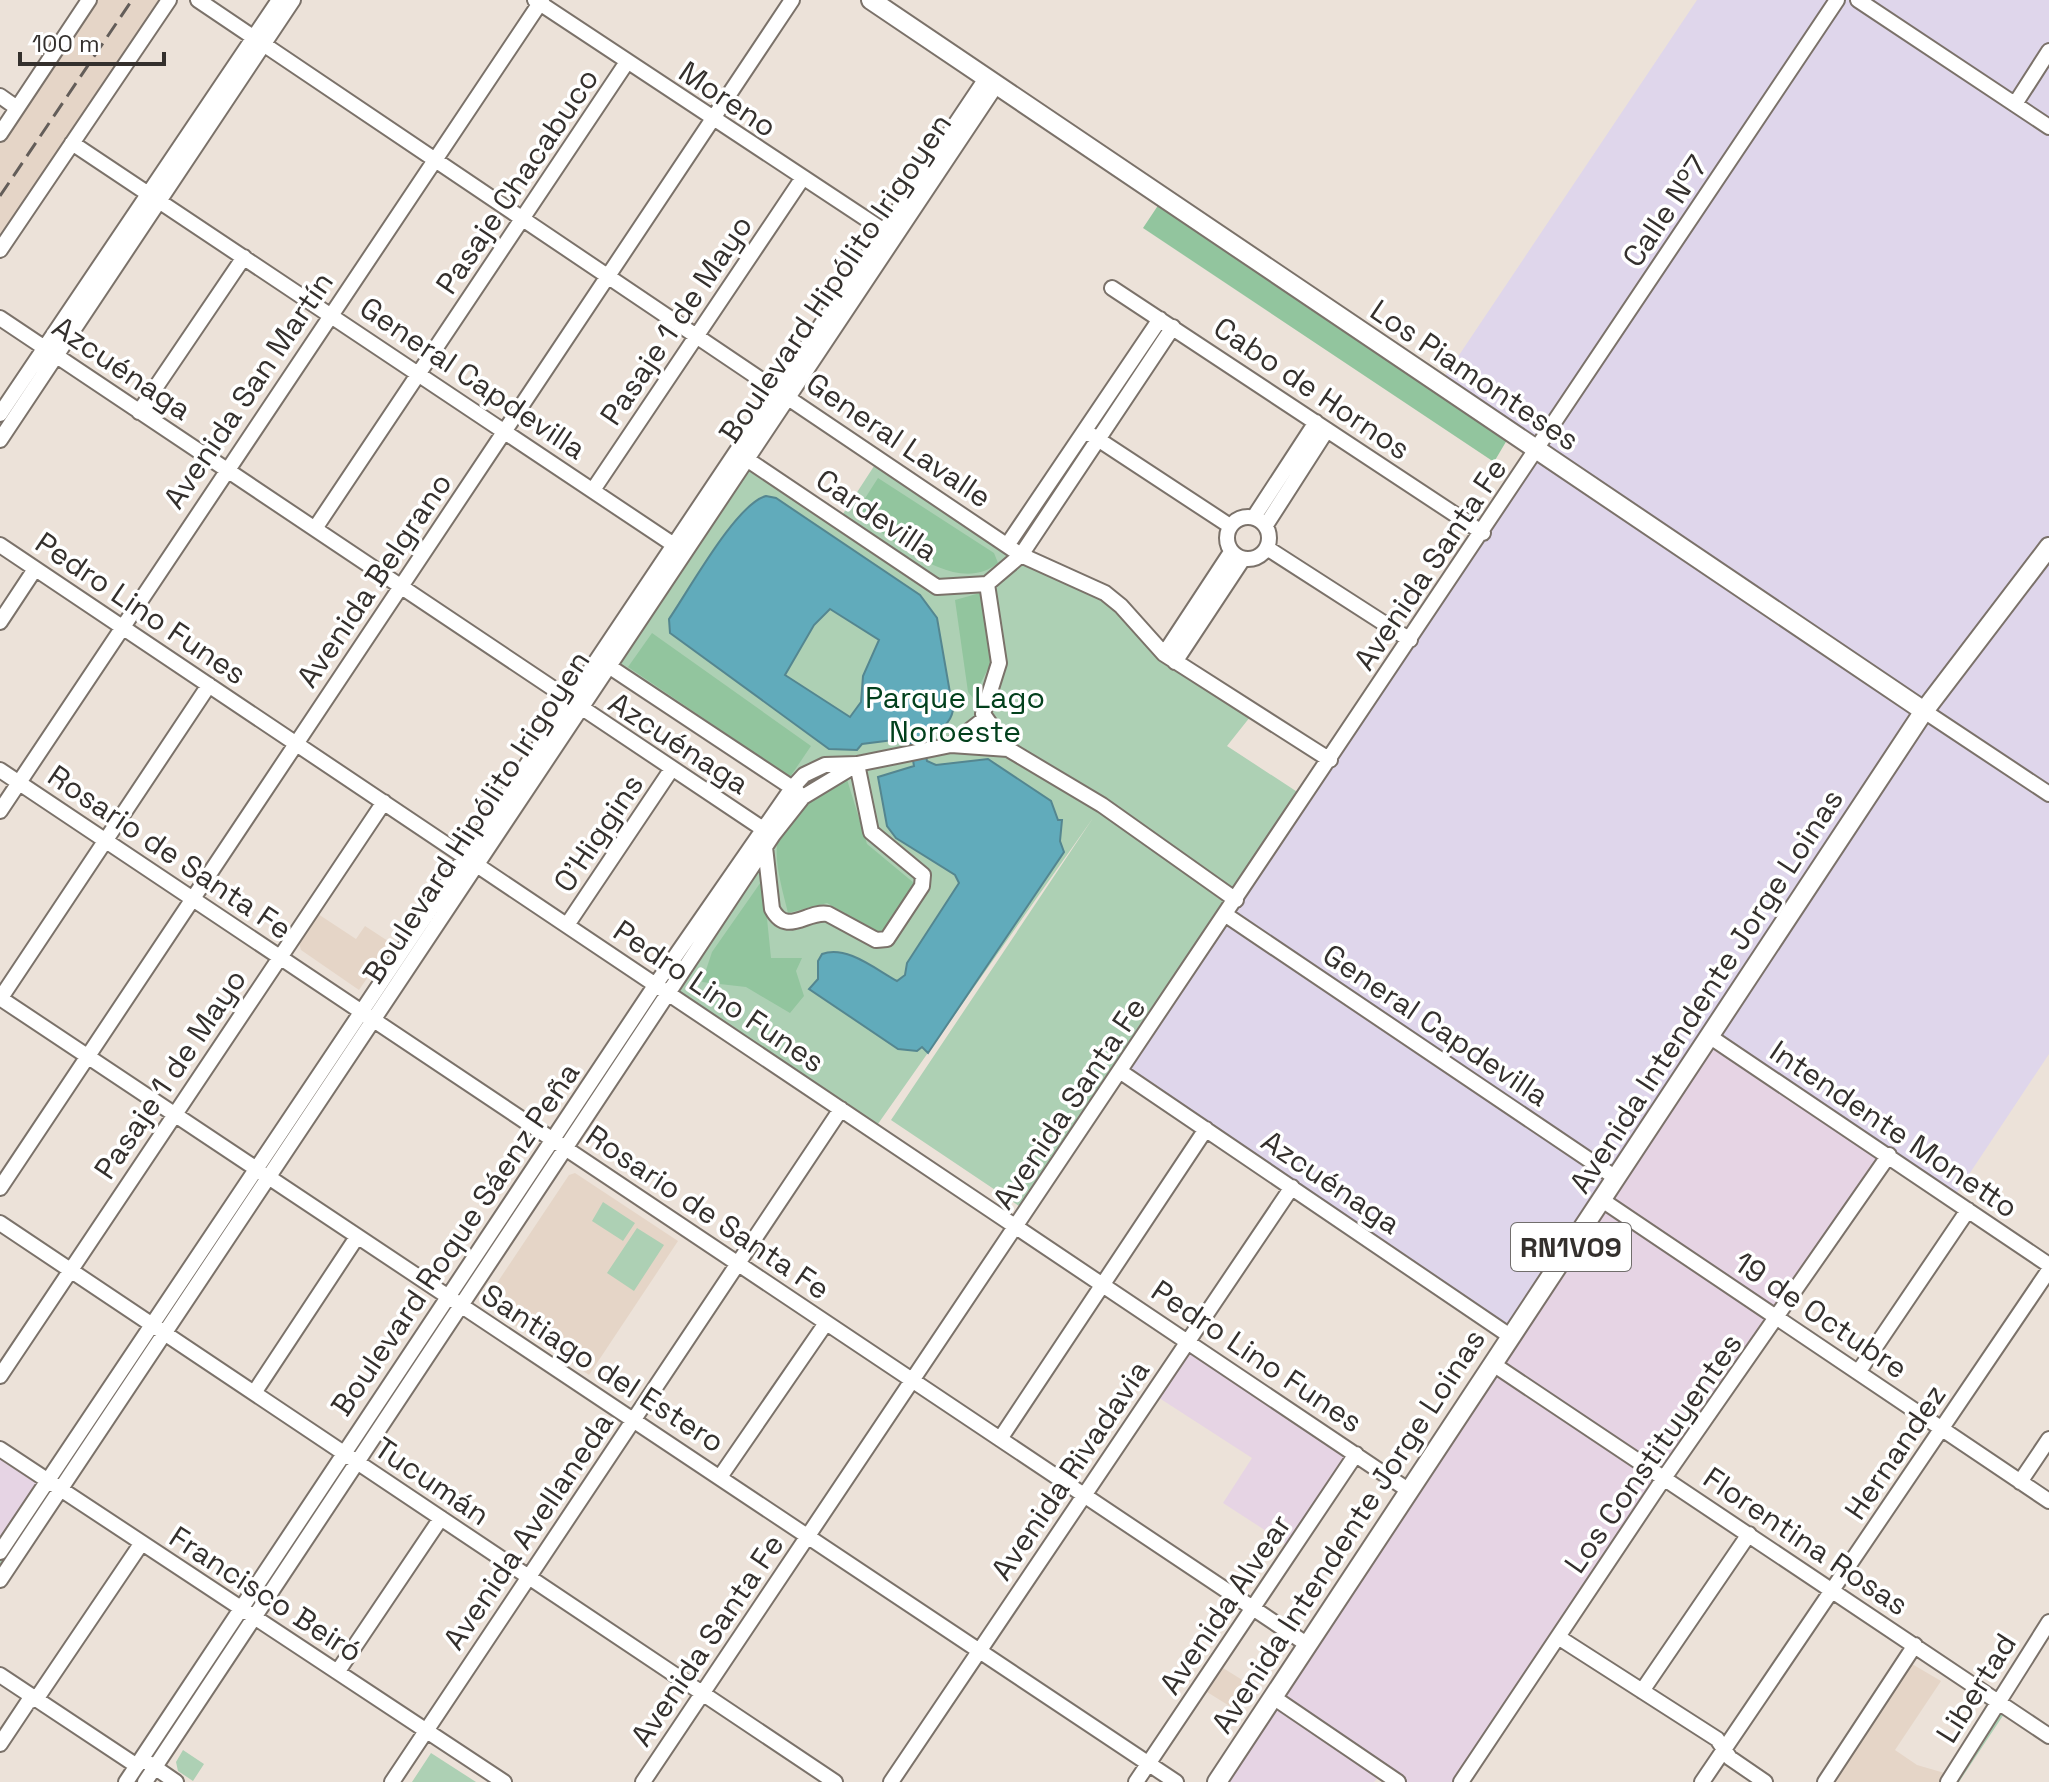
<svg xmlns="http://www.w3.org/2000/svg" width="2049" height="1782" viewBox="0 0 2049 1782" font-family="'Space Grotesk',sans-serif">
<rect width="100%" height="100%" fill="#ece2d9"/>
<!-- commercial -->
<path fill="#e6d4e4" d="M 1709,1036 L 1889,1155 L 1461,1782 L 1398,1782 L 1383,1772 L 1374,1782 L 1217,1782 Z
M 1189,1341 L 1356,1454 L 1294,1549 L 1223,1503 L 1252,1458 L 1153,1394 Z
M 0,1449 L 47,1482 L 0,1552 Z"/>
<!-- industrial -->
<path fill="#dfd6eb" d="M 1697,0 L 2049,0 L 2049,1054 L 1952,1200 L 1709,1036 L 1510,1336 L 1121,1072 L 1537,451 L 1439,385 Z"/>
<!-- built -->
<path fill="#e5d5c7" d="M 91,0 L 168,0 L 0,247 L 0,138 Z
M 318,914 L 356,939 L 365,926 L 391,943 L 359,990 L 301,950 L 299,943 Z
M 575,1173 L 678,1241 L 589,1375 L 496,1312 L 489,1295 L 569,1175 Z
M 1912,1664 L 1941,1681 L 1895,1750 L 1917,1765 L 1948,1774 L 1942,1782 L 1834,1782 Z
M 1223,1668 L 1252,1686 L 1236,1710 L 1207,1692 Z"/>
<!-- green -->
<path fill="#add0b4" d="M 746,459 L 839,520 L 878,460 L 1008,544 L 1105,593 L 1146,633 L 1254,712 L 1227,746 L 1305,797 L 1236,900 L 1098,810 L 1229,899 L 1022,1208 L 891,1120 L 1093,818 L 873,1131 L 669,994 L 803,797 L 609,667 L 0,1580 L 0,1552 L 465,856 Z
M 747,858 L 751,861 L 138,1782 L 131,1782 Z
M 603,1202 L 635,1223 L 623,1241 L 592,1221 Z
M 637,1228 L 664,1245 L 634,1291 L 607,1273 Z
M 2000,1702 L 2008,1708 L 1959,1782 L 1948,1782 Z
M 183,1750 L 204,1764 L 193,1781 L 178,1771 L 176,1762 Z
M 431,1753 L 476,1782 L 412,1782 Z"/>
<!-- forest -->
<path fill="#92c59e" d="M 1159,204 L 1507,440 L 1494,462 L 1143,228 Z
M 878,478 L 994,553 L 998,563 C 955,598 893,538 855,514 Z
M 980,593 L 993,659 L 973,698 L 968,692 L 955,600 Z
M 652,633 L 811,746 L 790,777 L 628,667 Z
M 845,773 L 867,844 L 914,883 L 891,926 L 878,933 L 827,903 L 788,913 C 783,892 775,866 777,845 C 780,821 827,788 845,773 Z
M 763,879 L 771,958 L 802,958 L 796,971 L 804,996 L 790,1013 L 746,987 L 702,982 L 712,952 Z"/>
<!-- water -->
<path fill="#61abbb" stroke="#548690" stroke-width="2" fill-rule="evenodd" d="M 766,496 L 776,498 L 920,595 L 937,618 L 953,710 C 950,727 937,730 922,737 L 927,761 L 936,765 L 988,759 L 1051,801 L 1058,820 L 1062,820 L 1060,841 L 1064,852 L 928,1053 L 922,1047 L 917,1051 L 898,1049 L 809,989 L 818,979 L 818,961 L 822,954 C 847,945 875,969 897,981 L 905,975 L 907,963 L 959,883 L 955,875 L 896,838 L 887,826 L 878,777 L 914,766 L 909,738 L 862,744 L 857,750 L 829,749 L 670,633 L 669,619 C 689,590 736,504 766,496 ZM 830,609 L 879,640 L 863,676 L 861,702 L 850,717 L 785,675 L 814,625 Z"/>
<g fill="none" stroke-linecap="round" stroke-linejoin="round">
<defs>
<path id="minor" d="M 198,0 L 1021,555 L 1105,593 L 1121,606 L 1164,654 L 1330,760
M 535,0 L 892,236
M 1858,0 L 2049,127
M 0,96 L 17,108
M 2015,104 L 2049,51
M 0,134 L 89,0
M 72,143 L 680,549
M 0,250 L 169,0
M 1112,288 L 1483,533
M 0,318 L 769,833
M 139,412 L 244,257
M 0,414 L 279,0
M 1090,434 L 1230,526
M 0,440 L 293,0
M 745,458 L 937,587 L 987,584 L 1021,555 L 1173,327
M 593,490 L 802,179
M1227 538a21 21 0 1 1 42 0a21 21 0 1 1-42 0Z
M 1254,517 L 1316,422
M 1266,525 L 1327,430
M 316,527 L 627,62
M 1008,544 L 1160,319
M 0,545 L 1408,1490
M 1267,548 L 1410,640
M 987,584 L 999,663 L 983,714 L 1008,749 L 1102,805 L 1236,900
M 0,622 L 35,569
M 1164,654 L 1231,552
M 1175,662 L 1243,559
M 607,665 L 797,791
M 1924,711 L 2049,794
M 951,745 L 984,719
M 0,770 L 1308,1645
M 0,811 L 542,0
M 765,847 L 772,909 C 787,937 807,910 828,914 L 876,940 L 887,939 L 922,886 L 923,875 L 871,832 L 857,764
M 1226,915 L 1616,1178
M 567,925 L 671,770
M 0,998 L 1176,1782
M 0,999 L 209,685
M 1709,1036 L 2049,1265
M 1121,1072 L 1510,1336
M 0,1188 L 792,0
M 1602,1200 L 2049,1501
M 0,1223 L 835,1782
M 1493,1364 L 2049,1736
M 1859,1371 L 1968,1210
M 0,1376 L 384,802
M 254,1393 L 357,1237
M 1000,1439 L 1206,1129
M 0,1449 L 504,1782
M 720,1477 L 826,1323
M 2020,1482 L 2049,1439
M 0,1552 L 987,77
M 0,1580 L 997,84
M 1558,1637 L 1717,1739 L 1730,1758 L 1765,1782
M 338,1671 L 441,1518
M 0,1675 L 137,1766
M 1642,1691 L 1749,1534
M 1273,1697 L 1398,1782
M 0,1744 L 28,1702 L 37,1698 L 141,1544
M 147,1762 L 176,1782
M 126,1782 L 656,984 L 792,788 L 804,775 L 825,765 L 857,764 L 951,745 L 1008,749
M 145,1782 L 773,835 L 803,797 L 856,765
M 392,1782 L 841,1109
M 643,1782 L 1837,0
M 891,1782 L 1292,1187
M 1136,1782 L 1356,1454
M 1461,1782 L 1664,1478 L 1889,1155
M 1702,1782 L 2049,1270
M 1825,1782 L 1915,1645
M 1948,1782 L 2049,1622"/>
<path id="major" d="M 871,0 L 1924,711
M 1217,1782 L 1924,711 L 2049,547"/>
</defs>
<!-- minor casing -->
<use href="#minor" stroke="#7b726a" stroke-width="18"/>
<!-- major casing -->
<use href="#major" stroke="#7b726a" stroke-width="22"/>
<!-- minor -->
<use href="#minor" stroke="#fff" stroke-width="14"/>
<!-- major -->
<use href="#major" stroke="#fff" stroke-width="18"/>
<!-- rail -->
<path stroke="#635d59" stroke-width="3" stroke-dasharray="16 8" stroke-linecap="butt" d="M 0,196 L 132,0"/>
</g>
<g text-anchor="middle" dominant-baseline="central" stroke-width="7" stroke-linejoin="round" paint-order="stroke">
<!-- shield labels -->
<rect fill="#fff" stroke="#716e6c" stroke-width="2" x="1511" y="1223" width="120" height="48" rx="6"/>
<g font-size="28" font-weight="bold" fill="#34302d">
<text x="1571" y="1247">RN1V09</text>
</g>
<!-- street labels -->
<g font-size="30" fill="#34302d" stroke="#fff">
<text transform="translate(728 99) rotate(34)">Moreno</text>
<text transform="translate(517 181) rotate(-56)">Pasaje Chacabuco</text>
<text transform="translate(1665 211) rotate(-56)">Calle Nº7</text>
<text transform="translate(835 278) rotate(-56)">Boulevard Hipólito Irigoyen</text>
<text transform="translate(676 320) rotate(-56)">Pasaje 1 de Mayo</text>
<text transform="translate(122 368) rotate(34)">Azcuénaga</text>
<text transform="translate(1475 375) rotate(34)">Los Piamonteses</text>
<text transform="translate(473 378) rotate(34)">General Capdevilla</text>
<text transform="translate(1312 388) rotate(34)">Cabo de Hornos</text>
<text transform="translate(248 390) rotate(-56)">Avenida San Martín</text>
<text transform="translate(899 440) rotate(34)">General Lavalle</text>
<text transform="translate(877 515) rotate(34)">Cardevilla</text>
<text transform="translate(1430 564) rotate(-56)">Avenida Santa Fe</text>
<text transform="translate(374 580) rotate(-56)">Avenida Belgrano</text>
<text transform="translate(141 608) rotate(34)">Pedro Lino Funes</text>
<text transform="translate(679 743) rotate(33)">Azcuénaga</text>
<text transform="translate(476 817) rotate(-57)">Boulevard Hipólito Irigoyen</text>
<text transform="translate(598 833) rotate(-56)">O'Higgins</text>
<text transform="translate(170 852) rotate(34)">Rosario de Santa Fe</text>
<text transform="translate(1706 991) rotate(-57)">Avenida Intendente Jorge Loinas</text>
<text transform="translate(719 996) rotate(34)">Pedro Lino Funes</text>
<text transform="translate(1436 1025) rotate(34)">General Capdevilla</text>
<text transform="translate(170 1074) rotate(-56)">Pasaje 1 de Mayo</text>
<text transform="translate(1069 1103) rotate(-56)">Avenida Santa Fe</text>
<text transform="translate(1894 1129) rotate(34)">Intendente Monetto</text>
<text transform="translate(1331 1182) rotate(34)">Azcuénaga</text>
<text transform="translate(708 1212) rotate(34)">Rosario de Santa Fe</text>
<text transform="translate(455 1239) rotate(-56)">Boulevard Roque Sáenz Peña</text>
<text transform="translate(1821 1315) rotate(34)">19 de Octubre</text>
<text transform="translate(1257 1356) rotate(34)">Pedro Lino Funes</text>
<text transform="translate(603 1368) rotate(33)">Santiago del Estero</text>
<text transform="translate(1895 1452) rotate(-56)">Hernandez</text>
<text transform="translate(1653 1453) rotate(-55)">Los Constituyentes</text>
<text transform="translate(1070 1470) rotate(-56)">Avenida Rivadavia</text>
<text transform="translate(432 1481) rotate(34)">Tucumán</text>
<text transform="translate(528 1531) rotate(-56)">Avenida Avellaneda</text>
<text transform="translate(1348 1531) rotate(-57)">Avenida Intendente Jorge Loinas</text>
<text transform="translate(1806 1541) rotate(34)">Florentina Rosas</text>
<text transform="translate(266 1594) rotate(33)">Francisco Beiró</text>
<text transform="translate(1225 1604) rotate(-56)">Avenida Alvear</text>
<text transform="translate(707 1640) rotate(-56)">Avenida Santa Fe</text>
<text transform="translate(1976 1688) rotate(-58)">Libertad</text>
</g>
<!-- park labels -->
<g font-size="30" fill="#02401c" stroke="#fff">
<text x="955" y="697">Parque Lago<tspan x="955" dy="34">Noroeste</tspan></text>
</g>
</g>
<!-- scale -->
<path d="M20 52v12h144v-12" fill="none" stroke="#34302d" stroke-width="4"/>
<text x="32" y="52" font-size="24" fill="#34302d" stroke="#ffffff" stroke-width="6" paint-order="stroke">100 m</text>
</svg>
